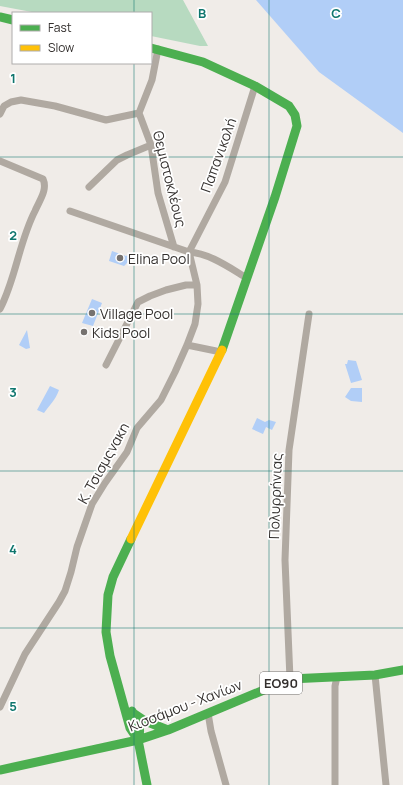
<svg xmlns="http://www.w3.org/2000/svg" width="403" height="785" viewBox="0 0 403 785" font-family="Manrope,sans-serif">
<rect width="100%" height="100%" fill="#f0ece8"/>
<!-- green -->
<path fill="#b7dac0" d="M 0,0 L 183,0 L 208,46 L 200,46 L 151,36 L 151,13 L 37,13 L 0,6 Z"/>
<!-- water -->
<path fill="#b1cef7" d="M 256,0 L 403,0 L 403,133 L 319,72 Z
M 112,251 L 126,256 L 130,254 L 132,261 L 127,263 L 124,266 L 109,261 Z
M 92,299 L 102,303 L 93,326 L 82,323 Z
M 27,330 L 30,348 L 26,349 L 19,345 Z
M 348,360 L 356,361 L 362,380 L 351,383 L 345,364 L 347,364 Z
M 50,386 L 59,390 C 55,401 50,404 44,413 L 37,410 Z
M 351,388 L 362,388 L 362,402 L 351,401 L 345,397 Z
M 257,418 L 265,422 L 269,420 L 276,422 L 272,430 L 266,427 L 263,434 L 252,429 Z"/>
<g fill="none" stroke-linecap="round" stroke-linejoin="round">
<!-- street -->
<path stroke="#b0a9a1" stroke-width="7" d="M 158,49 L 152,80 L 139,113 L 151,145 L 158,193 L 174,247
M 0,114 L 4,106 L 11,102 L 21,100 L 55,106 L 106,120 L 139,113
M 0,161 L 43,179 C 48,190 39,201 35,211 C 19,242 16,278 0,309
M 89,187 L 117,160 L 127,155 L 151,145
M 70,211 L 189,252 C 209,253 230,268 247,278
M 189,252 L 225,182 L 255,86
M 187,345 L 221,352
M 106,365 L 138,302 L 150,296 L 166,290 L 186,285 L 197,285
M 375,675 L 386,785
M 290,679 L 285,560 L 289,450 L 309,314
M 0,707 L 25,654 L 59,602 L 65,591 L 71,572 L 77,547 L 92,504 L 105,483 L 127,452 L 137,428 L 161,400 L 175,372 L 187,345 L 195,324 L 198,304 L 197,285 L 189,252
M 208,713 L 211,731 L 226,785
M 335,785 L 335,686 L 337,677"/>
<!-- fast -->
<path stroke="#4caf50" stroke-width="9" d="M 0,17 L 13,20
M 151,48 L 203,62 L 255,86 L 289,106 L 295,115 L 297,126 L 275,197 L 222,350
M 131,539 L 113,577 L 108,595 L 106,632 L 110,656 L 130,728 L 138,740 L 147,785
M 132,711 C 138,721 142,728 138,740
M 133,713 L 145,721 L 168,730
M 0,770 L 138,740 L 168,730 L 290,679 L 375,675 L 403,670"/>
<!-- slow -->
<path stroke="#ffc107" stroke-width="9" d="M 131,539 L 222,350"/>
</g>
<!-- grid -->
<path fill="none" stroke="#0f766e" stroke-width="1" stroke-opacity="0.55" d="M 134,0 L 134,13M 269,0 L 269,785M 134,63 L 134,785M 0,157 L 403,157M 0,314 L 403,314M 0,471 L 403,471M 0,628 L 403,628"/>
<!-- markers -->
<g fill="#76726f" stroke="#fff" stroke-width="1.5">
<circle cx="120" cy="258" r="4"/>
<circle cx="92" cy="313" r="4"/>
<circle cx="84" cy="332" r="4"/>
</g>
<g text-anchor="middle" dominant-baseline="central" stroke-width="3.5" stroke-linejoin="round" paint-order="stroke">
<!-- shield labels -->
<rect fill="#fff" stroke="#716e6d" stroke-width="1" x="260" y="672" width="42" height="22" rx="3"/>
<g font-size="13" font-weight="bold" fill="#34302e">
<text x="281" y="683">ΕΟ90</text>
</g>
<!-- street labels -->
<g font-size="14" fill="#34302e" stroke="#fff">
<text transform="translate(218 155) rotate(-70)">Παπανικολή</text>
<text transform="translate(170 179) rotate(76)">Θεμιστοκλέους</text>
<text transform="translate(103 463) rotate(-61)">Κ. Τσισμςνακη</text>
<text transform="translate(275 496) rotate(-88)">Πολυρρήνιας</text>
<text transform="translate(185 705) rotate(-21)">Κισσάμου - Χανίων</text>
</g>
<!-- poi labels -->
<g font-size="14" fill="#34302e" stroke="#fff" text-anchor="start">
<text x="128" y="258">Elina Pool</text>
<text x="100" y="313">Village Pool</text>
<text x="92" y="332">Kids Pool</text>
</g>
</g>
<g font-size="13" text-anchor="middle" font-weight="bold" fill="#0f766e" stroke="#fff" stroke-width="3.5" stroke-linejoin="round" paint-order="stroke">
<text x="202" y="18">B</text>
<text x="336" y="18">C</text>
<text x="13" y="83">1</text>
<text x="13" y="240">2</text>
<text x="13" y="397">3</text>
<text x="13" y="554">4</text>
<text x="13" y="711">5</text>
</g>
<!-- legend -->
<rect x="12" y="12" width="140" height="52" fill="#ffffff" stroke="#aeacab"/>
<rect x="20" y="25" width="20" height="6" fill="#4caf50" stroke="#aeacab"/>
<text x="48" y="32" font-size="12" fill="#34302e">Fast</text>
<rect x="20" y="45" width="20" height="6" fill="#ffc107" stroke="#aeacab"/>
<text x="48" y="52" font-size="12" fill="#34302e">Slow</text>
</svg>
